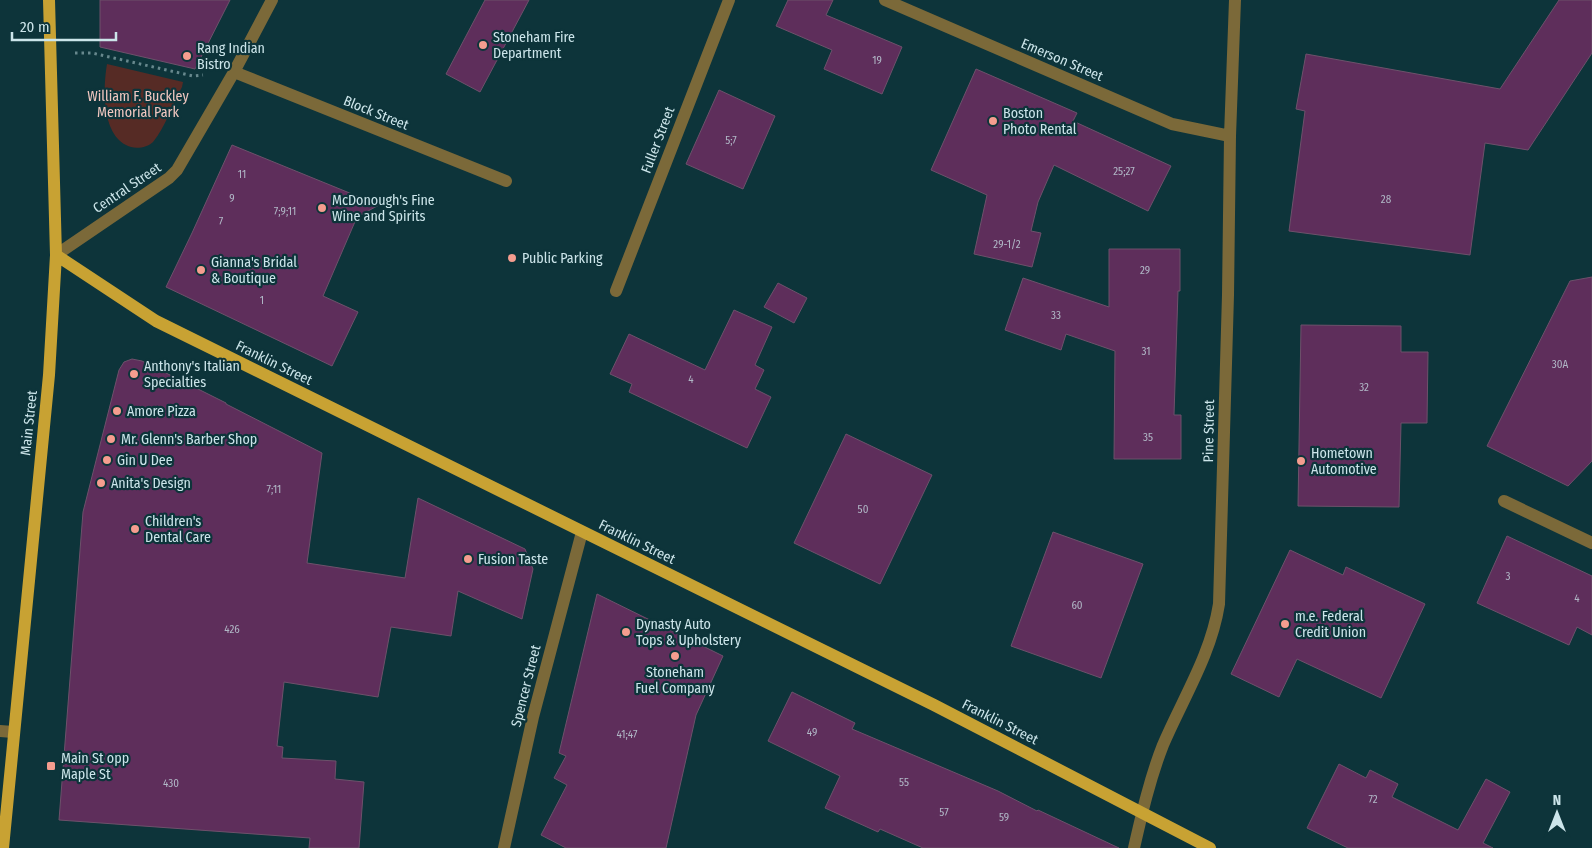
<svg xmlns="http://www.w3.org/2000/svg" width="1592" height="848" viewBox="0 0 1592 848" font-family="'Fira Sans Condensed',sans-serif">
<rect width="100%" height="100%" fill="#0d343a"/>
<!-- green -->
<path fill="#562b25" d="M 107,64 L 183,82 L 182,87 C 173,103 165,128 153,142 C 148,147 138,149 131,147 C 101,138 103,88 107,64 Z"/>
<!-- building -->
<path fill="#5e2e5b" stroke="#6d516b" d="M 100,0 L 230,0 L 195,69 L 100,47 Z
M 485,0 L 529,0 L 480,92 L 446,74 Z
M 788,0 L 833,0 L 826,15 L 902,47 L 882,94 L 824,69 L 832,50 L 776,26 Z
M 1559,0 L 1592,0 L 1592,53 L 1528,150 L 1485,143 L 1470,255 L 1289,231 L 1305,111 L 1296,109 L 1306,54 L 1500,89 Z
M 976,69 L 1077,113 L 1073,121 L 1171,166 L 1148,211 L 1054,165 L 1038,202 L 1031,231 L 1041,233 L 1032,267 L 974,254 L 987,195 L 931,170 Z
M 719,90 L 775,116 L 743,189 L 686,164 Z
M 232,145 L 379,205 L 357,217 L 323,296 L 358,312 L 332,366 L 166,287 L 192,233 Z
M 1109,249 L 1180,249 L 1180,291 L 1178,291 L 1174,415 L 1181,415 L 1181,459 L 1114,459 L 1115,351 L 1066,334 L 1061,350 L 1005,330 L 1023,278 L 1109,307 Z
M 1592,277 L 1592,461 L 1568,486 L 1487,446 L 1570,281 Z
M 778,283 L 807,298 L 794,323 L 764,307 Z
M 734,310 L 772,327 L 755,365 L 764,370 L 755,389 L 771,397 L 747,448 L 629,392 L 632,384 L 610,374 L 629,334 L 705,370 Z
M 1301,325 L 1401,326 L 1401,352 L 1428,352 L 1427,423 L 1401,423 L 1399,507 L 1298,506 Z
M 132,359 L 142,361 L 226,403 L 226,404 L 322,453 L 307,563 L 405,578 L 418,498 L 525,549 L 533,569 L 522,619 L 458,591 L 451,636 L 391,627 L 378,697 L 284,682 L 277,746 L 283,747 L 282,758 L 336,761 L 335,779 L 364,782 L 359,848 L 309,848 L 310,838 L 59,820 L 83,512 L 119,370 L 124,362 Z
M 846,434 L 932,475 L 880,584 L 794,543 Z
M 1053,532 L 1143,564 L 1101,678 L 1011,646 Z
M 1507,536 L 1592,576 L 1592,635 L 1577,627 L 1569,645 L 1477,603 Z
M 1290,550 L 1343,575 L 1346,567 L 1425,604 L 1381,698 L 1297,659 L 1279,697 L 1231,674 Z
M 597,594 L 723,656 L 696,715 L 666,848 L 566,848 L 541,835 L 567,785 L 554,778 L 566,756 L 559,753 Z
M 792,692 L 855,723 L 852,729 L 998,791 L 1037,811 L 1038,810 L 1119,848 L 923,848 L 880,829 L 878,832 L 825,808 L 840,776 L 768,741 Z
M 1339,764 L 1366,778 L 1370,770 L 1398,784 L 1392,797 L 1458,830 L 1486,779 L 1510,792 L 1483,843 L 1493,848 L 1348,848 L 1307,828 Z"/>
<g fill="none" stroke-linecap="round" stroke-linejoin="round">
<!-- path -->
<path stroke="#67888d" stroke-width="3" stroke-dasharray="2.5 4" stroke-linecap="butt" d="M 75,53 L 92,53 L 193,76 L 203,75"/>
<!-- minor -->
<path stroke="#7b6939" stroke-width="12" d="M 885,0 L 1172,124 L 1230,136
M 234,72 L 506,181
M 56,255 L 169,178 L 177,170 L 234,72 L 272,0
M 616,291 L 729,0
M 1504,501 L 1592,543
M 0,731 L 13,732
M 504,848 L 533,717 L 582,532
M 1134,848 C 1142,813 1150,778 1163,745 C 1183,698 1211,655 1219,604 L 1228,295 L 1230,136 L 1235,0"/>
<!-- major -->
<path stroke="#c8a233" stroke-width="12" d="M 56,255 L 156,321 L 934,705 L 1210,848
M 3,848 L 49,375 L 56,255 L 49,0"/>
</g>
<!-- markers -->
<g fill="#f59d8f" stroke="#0d343a" stroke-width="2">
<circle cx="483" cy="45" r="5"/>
<circle cx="187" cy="56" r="5"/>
<circle cx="993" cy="121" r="5"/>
<circle cx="322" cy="208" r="5"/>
<circle cx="512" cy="258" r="5"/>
<circle cx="201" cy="270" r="5"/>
<circle cx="134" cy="374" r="5"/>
<circle cx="117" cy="411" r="5"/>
<circle cx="111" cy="439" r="5"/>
<circle cx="107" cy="460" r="5"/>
<circle cx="1301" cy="461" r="5"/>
<circle cx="101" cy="483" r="5"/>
<circle cx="135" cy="529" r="5"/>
<circle cx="468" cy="559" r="5"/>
<circle cx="1285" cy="624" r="5"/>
<circle cx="626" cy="632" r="5"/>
<circle cx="675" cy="656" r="5"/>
<rect x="46" y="761" width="10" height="10" rx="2.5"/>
</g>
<g text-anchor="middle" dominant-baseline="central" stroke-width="4.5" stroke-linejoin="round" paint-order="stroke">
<!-- number labels -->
<g font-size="11" fill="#b0b7c6">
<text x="877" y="60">19</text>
<text x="731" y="140">5;7</text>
<text x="1124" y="171">25;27</text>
<text x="242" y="174">11</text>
<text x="232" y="198">9</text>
<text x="1386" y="199">28</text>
<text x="285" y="211">7;9;11</text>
<text x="221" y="221">7</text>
<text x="1007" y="244">29-1/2</text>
<text x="1145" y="270">29</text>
<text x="262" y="300">1</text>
<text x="1056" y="315">33</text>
<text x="1146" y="351">31</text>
<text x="1560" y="364">30A</text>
<text x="691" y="379">4</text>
<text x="1364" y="387">32</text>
<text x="1148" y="437">35</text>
<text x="274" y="489">7;11</text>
<text x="863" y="509">50</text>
<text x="1508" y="576">3</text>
<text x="1577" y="598">4</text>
<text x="1077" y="605">60</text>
<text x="232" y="629">426</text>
<text x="812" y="732">49</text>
<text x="627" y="734">41;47</text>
<text x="904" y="782">55</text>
<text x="171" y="783">430</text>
<text x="1373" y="799">72</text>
<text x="944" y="812">57</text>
<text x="1004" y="817">59</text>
</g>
<!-- poi labels -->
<g font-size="14" fill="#cce5ea" stroke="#0d343a" text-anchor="start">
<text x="493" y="37">Stoneham Fire<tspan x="493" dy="16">Department</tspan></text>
<text x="197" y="48">Rang Indian<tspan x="197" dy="16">Bistro</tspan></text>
<text x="1003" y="113">Boston<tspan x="1003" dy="16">Photo Rental</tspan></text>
<text x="332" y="200">McDonough's Fine<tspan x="332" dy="16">Wine and Spirits</tspan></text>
<text x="522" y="258">Public Parking</text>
<text x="211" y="262">Gianna's Bridal<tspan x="211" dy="16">&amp; Boutique</tspan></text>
<text x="144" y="366">Anthony's Italian<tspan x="144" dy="16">Specialties</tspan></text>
<text x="127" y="411">Amore Pizza</text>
<text x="121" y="439">Mr. Glenn's Barber Shop</text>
<text x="1311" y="453">Hometown<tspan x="1311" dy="16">Automotive</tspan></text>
<text x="117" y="460">Gin U Dee</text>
<text x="111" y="483">Anita's Design</text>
<text x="145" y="521">Children's<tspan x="145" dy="16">Dental Care</tspan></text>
<text x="478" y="559">Fusion Taste</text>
<text x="1295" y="616">m.e. Federal<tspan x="1295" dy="16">Credit Union</tspan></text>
<text x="636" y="624">Dynasty Auto<tspan x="636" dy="16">Tops &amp; Upholstery</tspan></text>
<text x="675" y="672" text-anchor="middle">Stoneham<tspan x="675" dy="16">Fuel Company</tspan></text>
<text x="61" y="758">Main St opp<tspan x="61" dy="16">Maple St</tspan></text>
</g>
<!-- street labels -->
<g font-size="14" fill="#cce5ea" stroke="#0d343a">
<text transform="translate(1062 60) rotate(23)">Emerson Street</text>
<text transform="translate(376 113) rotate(22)">Block Street</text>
<text transform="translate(658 140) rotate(-69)">Fuller Street</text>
<text transform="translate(127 188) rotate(-34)">Central Street</text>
<text transform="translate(274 363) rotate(26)">Franklin Street</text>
<text transform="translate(29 423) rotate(-84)">Main Street</text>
<text transform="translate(1209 431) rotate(-89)">Pine Street</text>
<text transform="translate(637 542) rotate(26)">Franklin Street</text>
<text transform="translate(526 686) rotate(-76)">Spencer Street</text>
<text transform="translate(1000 722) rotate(27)">Franklin Street</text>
</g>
<!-- park labels -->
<g font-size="14" fill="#f1c7c0" stroke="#0d343a">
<text x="138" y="96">William F. Buckley<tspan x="138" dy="16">Memorial Park</tspan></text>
</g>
</g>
<!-- north arrow -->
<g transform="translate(1557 813)" stroke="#0d343a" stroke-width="4" paint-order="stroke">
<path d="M0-4L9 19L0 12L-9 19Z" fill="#cce5ea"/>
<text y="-8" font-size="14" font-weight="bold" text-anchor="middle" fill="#cce5ea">N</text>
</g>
<!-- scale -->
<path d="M12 32v8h104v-8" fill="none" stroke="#cce5ea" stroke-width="2.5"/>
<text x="20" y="32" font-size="15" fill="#cce5ea" stroke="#0d343a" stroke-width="4" paint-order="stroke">20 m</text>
</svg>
